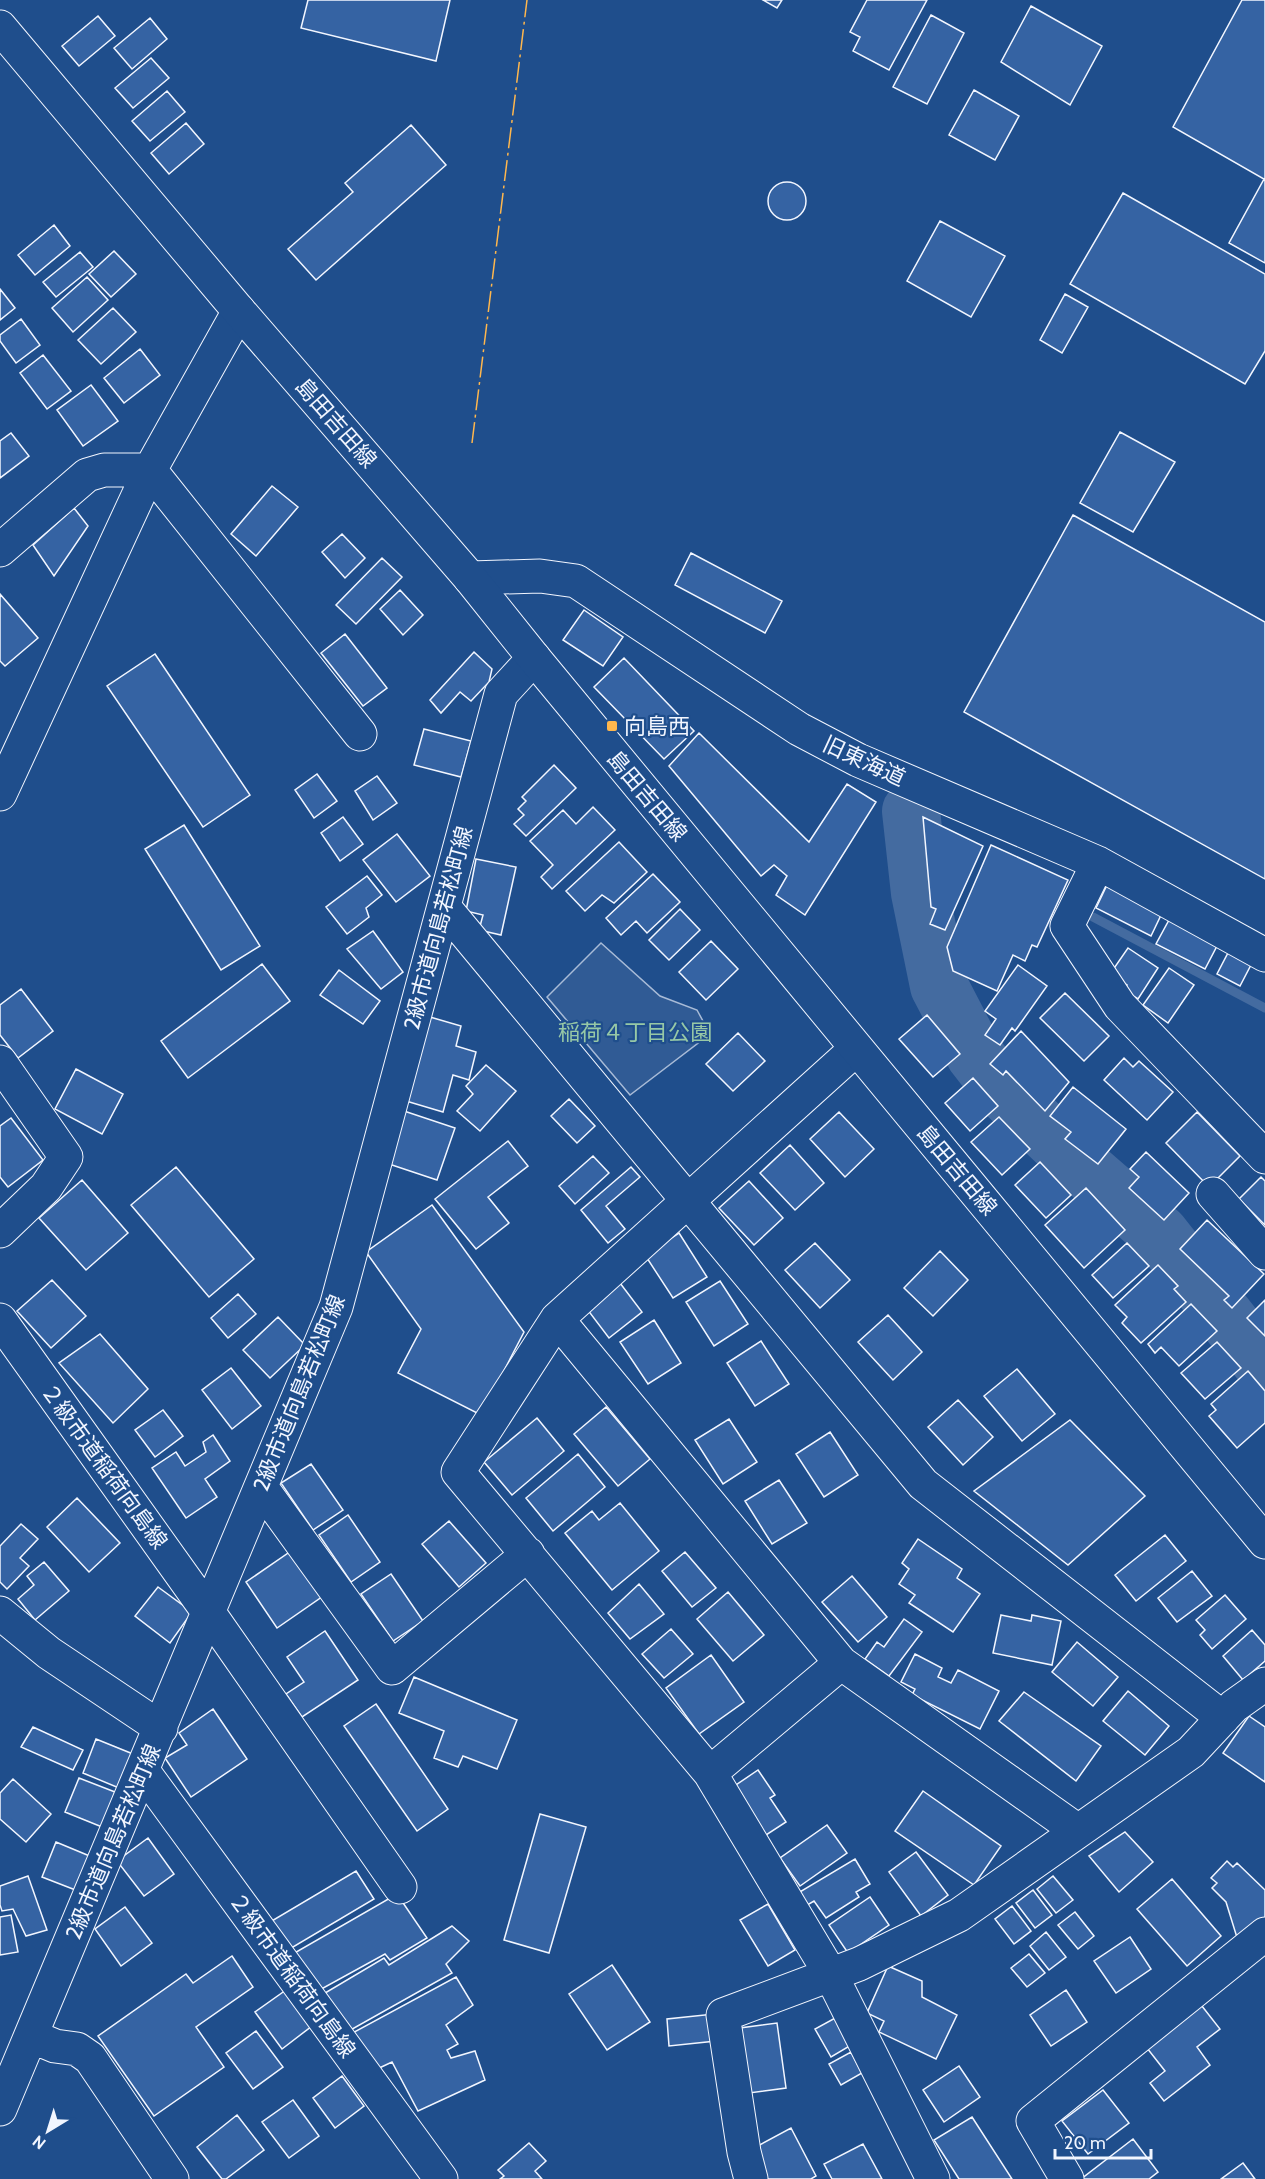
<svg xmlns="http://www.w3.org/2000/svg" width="1265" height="2179" viewBox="0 0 1265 2179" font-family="Cabin,'Noto Sans JP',sans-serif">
<rect width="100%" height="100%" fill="#1f4e8c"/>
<!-- built -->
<path fill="#305b95" stroke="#a8bbd7" stroke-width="1.5" d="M 601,943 L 660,996 L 697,1010 L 710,1034 L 630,1095 L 547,997 Z"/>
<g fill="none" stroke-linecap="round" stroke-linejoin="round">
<!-- stream -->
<path stroke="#446ba0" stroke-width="9" d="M 1093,917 L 1265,1008"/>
<!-- river -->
<path stroke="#446ba0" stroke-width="58" d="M 911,811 L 920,893 L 939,986 L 975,1055 L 1003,1091 L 1085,1169 L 1160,1234 L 1265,1367"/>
</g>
<!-- building -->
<path fill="#3563a3" stroke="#f2f6ff" stroke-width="1.5" d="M 308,0 L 450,0 L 436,61 L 301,28 Z
M 763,0 L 782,0 L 777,8 Z
M 867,0 L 927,0 L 889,70 L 853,51 L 860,37 L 850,32 Z
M 1242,0 L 1265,0 L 1265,263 L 1229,243 L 1264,179 L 1173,127 Z
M 1031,6 L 1102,46 L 1070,105 L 1001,62 Z
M 931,15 L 964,33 L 927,104 L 893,87 Z
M 98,16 L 115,36 L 79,66 L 62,46 Z
M 150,18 L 167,39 L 132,69 L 114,48 Z
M 151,58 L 169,78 L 133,108 L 115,88 Z
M 974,90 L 1019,116 L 995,160 L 949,135 Z
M 167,91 L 185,112 L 150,141 L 132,121 Z
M 186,123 L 204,144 L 169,174 L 151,153 Z
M 411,125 L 446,165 L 316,280 L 288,249 L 353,192 L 345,183 Z
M768 201a19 19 0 1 1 38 0a19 19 0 1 1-38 0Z
M 1123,193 L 1265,274 L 1265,351 L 1245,384 L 1070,284 Z
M 940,221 L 1005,256 L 971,317 L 907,281 Z
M 54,225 L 70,246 L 35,275 L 18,255 Z
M 114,251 L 136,274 L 111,297 L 89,274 Z
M 80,252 L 93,267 L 56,297 L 43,282 Z
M 87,277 L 108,300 L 73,332 L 52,308 Z
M 0,289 L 15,308 L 0,320 Z
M 1065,294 L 1088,307 L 1062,353 L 1040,340 Z
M 113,308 L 136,332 L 101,364 L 78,340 Z
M 21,319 L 40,345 L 16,363 L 0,341 L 0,335 Z
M 140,349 L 160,375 L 124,403 L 104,378 Z
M 43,355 L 71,391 L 47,409 L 20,373 Z
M 91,385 L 118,421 L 83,446 L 57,410 Z
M 1120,432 L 1175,462 L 1133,532 L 1080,503 Z
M 11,433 L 29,456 L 0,478 L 0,441 Z
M 272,486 L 298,507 L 256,556 L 231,534 Z
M 74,508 L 88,526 L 54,576 L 33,545 Z
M 1073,515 L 1265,622 L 1265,879 L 964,712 Z
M 342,534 L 365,558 L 345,578 L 322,552 Z
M 691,553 L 782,601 L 765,633 L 675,585 Z
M 382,558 L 402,577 L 356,624 L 336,605 Z
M 400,590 L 423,615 L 403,635 L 380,609 Z
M 0,594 L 38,638 L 5,666 L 0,661 Z
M 584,610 L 623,637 L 603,666 L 563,640 Z
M 345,634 L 387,688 L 363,706 L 321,653 Z
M 474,652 L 492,669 L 489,682 L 471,701 L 460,692 L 441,713 L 430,700 Z
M 155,654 L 250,795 L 203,827 L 107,686 Z
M 624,658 L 694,731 L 664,759 L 594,687 Z
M 424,729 L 471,741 L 461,777 L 414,765 Z
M 699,733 L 809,842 L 847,784 L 876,802 L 805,915 L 776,895 L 787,876 L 774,865 L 761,876 L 669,766 Z
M 554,765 L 576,788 L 526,836 L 514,824 L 524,815 L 518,809 L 526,801 L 522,797 Z
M 317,774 L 337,801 L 314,818 L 295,790 Z
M 377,776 L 397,803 L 373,820 L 355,791 Z
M 593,807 L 615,830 L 552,889 L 541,877 L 553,865 L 530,841 L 563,810 L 576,824 Z
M 343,817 L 363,844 L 340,861 L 321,833 Z
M 923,817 L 983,846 L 945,930 L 930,924 L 936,909 L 931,907 Z
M 184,825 L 260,946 L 221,970 L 145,849 Z
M 397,834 L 430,876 L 396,902 L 363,860 Z
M 619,842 L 647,872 L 614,903 L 602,895 L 585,911 L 566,891 Z
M 991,845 L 1068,880 L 1037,947 L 1032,945 L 1025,961 L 1013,955 L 997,991 L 953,971 L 947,947 Z
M 476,859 L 516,867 L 501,935 L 479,930 L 483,915 L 466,911 Z
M 653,874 L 680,902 L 647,933 L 636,921 L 621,935 L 606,918 Z
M 367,876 L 382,895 L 366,908 L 369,917 L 347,934 L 326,907 Z
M 1107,885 L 1162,913 L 1151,936 L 1096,908 Z
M 680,909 L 700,930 L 669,960 L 649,940 Z
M 1169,920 L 1218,944 L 1205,969 L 1156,944 Z
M 373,931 L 403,972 L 381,989 L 347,949 Z
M 711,941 L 738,969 L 706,1000 L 679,972 Z
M 1128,948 L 1158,968 L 1138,999 L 1124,990 L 1127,985 L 1110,974 Z
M 1230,949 L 1253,961 L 1240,986 L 1217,974 Z
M 262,964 L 290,1001 L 188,1078 L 161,1041 Z
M 1018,965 L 1047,986 L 1015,1031 L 1012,1028 L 1000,1045 L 985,1035 L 996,1019 L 985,1011 Z
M 1169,968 L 1194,985 L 1168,1023 L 1143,1005 Z
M 339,970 L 380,1001 L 363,1024 L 320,995 Z
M 21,989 L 53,1031 L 18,1058 L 0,1035 L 0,1005 Z
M 1065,993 L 1109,1036 L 1084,1061 L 1040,1018 Z
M 927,1015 L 960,1054 L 933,1077 L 899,1039 Z
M 430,1017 L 461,1026 L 456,1046 L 476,1052 L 469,1080 L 453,1075 L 443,1112 L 406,1101 Z
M 1021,1031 L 1069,1082 L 1045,1111 L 1006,1071 L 1003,1075 L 990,1064 Z
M 738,1033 L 765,1061 L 733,1091 L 706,1064 Z
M 1124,1058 L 1133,1067 L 1139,1061 L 1173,1092 L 1147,1120 L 1104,1080 Z
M 486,1065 L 516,1091 L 480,1131 L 457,1111 L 473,1094 L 466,1086 Z
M 76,1069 L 123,1094 L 102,1134 L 55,1109 Z
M 973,1078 L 998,1106 L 970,1131 L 945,1103 Z
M 1073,1087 L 1126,1129 L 1098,1164 L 1065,1139 L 1071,1132 L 1050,1116 Z
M 569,1099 L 595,1126 L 577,1143 L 551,1116 Z
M 404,1111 L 455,1128 L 437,1180 L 386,1163 Z
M 839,1112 L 874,1149 L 845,1177 L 810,1139 Z
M 1197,1112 L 1240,1156 L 1209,1187 L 1166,1143 Z
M 999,1117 L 1030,1149 L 1002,1175 L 971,1142 Z
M 11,1118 L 43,1160 L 8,1187 L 0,1177 L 0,1126 Z
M 508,1141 L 528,1166 L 488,1197 L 509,1223 L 476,1249 L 435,1199 Z
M 790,1145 L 824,1183 L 795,1210 L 760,1173 Z
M 1146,1152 L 1189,1193 L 1164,1220 L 1129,1188 L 1139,1177 L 1130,1169 Z
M 593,1156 L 609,1173 L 575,1204 L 559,1186 Z
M 1040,1162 L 1071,1195 L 1046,1218 L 1015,1185 Z
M 176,1167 L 254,1259 L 209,1297 L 131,1205 Z
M 631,1167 L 640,1177 L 606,1206 L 625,1229 L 608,1243 L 581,1210 Z
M 1261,1177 L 1265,1181 L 1265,1225 L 1239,1199 Z
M 82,1180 L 128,1233 L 86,1270 L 39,1218 Z
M 749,1181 L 783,1218 L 754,1245 L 719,1208 Z
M 1086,1188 L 1125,1230 L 1084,1268 L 1045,1225 Z
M 432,1205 L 524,1332 L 481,1415 L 398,1373 L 421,1329 L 366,1252 Z
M 1207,1220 L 1264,1274 L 1232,1308 L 1224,1300 L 1229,1296 L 1180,1249 Z
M 679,1233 L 707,1277 L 673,1298 L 645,1255 Z
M 815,1243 L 850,1280 L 820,1308 L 785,1270 Z
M 1127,1243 L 1149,1266 L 1113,1298 L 1092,1275 Z
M 940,1251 L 968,1280 L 933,1316 L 904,1288 Z
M 1158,1265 L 1178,1286 L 1174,1289 L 1186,1302 L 1141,1343 L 1122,1323 L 1127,1317 L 1115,1305 Z
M 52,1280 L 86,1316 L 51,1348 L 17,1311 Z
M 720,1281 L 748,1324 L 714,1346 L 686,1302 Z
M 620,1283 L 642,1312 L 609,1338 L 587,1309 Z
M 238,1294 L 256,1314 L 228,1338 L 211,1318 Z
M 1265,1300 L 1265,1336 L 1247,1318 Z
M 1191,1304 L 1217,1331 L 1179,1366 L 1161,1347 L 1155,1353 L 1148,1344 Z
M 888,1315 L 922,1352 L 893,1380 L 858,1342 Z
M 278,1317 L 305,1345 L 270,1378 L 243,1350 Z
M 654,1320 L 681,1363 L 648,1384 L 620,1342 Z
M 100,1334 L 148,1389 L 113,1423 L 59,1363 Z
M 761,1341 L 789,1384 L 755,1406 L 727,1363 Z
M 1217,1342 L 1241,1368 L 1205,1399 L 1181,1373 Z
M 231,1368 L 261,1406 L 232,1429 L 202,1390 Z
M 1017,1369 L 1055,1414 L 1022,1441 L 984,1396 Z
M 1248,1371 L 1265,1391 L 1265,1423 L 1237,1448 L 1209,1416 L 1216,1410 L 1211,1404 Z
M 958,1400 L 993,1437 L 963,1465 L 928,1427 Z
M 606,1407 L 650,1459 L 618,1486 L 574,1434 Z
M 163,1410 L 183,1436 L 155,1457 L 135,1430 Z
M 537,1418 L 564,1451 L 512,1495 L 484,1462 Z
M 729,1419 L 757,1462 L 723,1484 L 695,1440 Z
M 1070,1420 L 1145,1496 L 1068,1565 L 974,1491 Z
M 830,1432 L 858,1475 L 824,1497 L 796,1454 Z
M 213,1435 L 230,1461 L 205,1479 L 217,1497 L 186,1518 L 152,1468 L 176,1452 L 185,1466 L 206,1452 L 203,1442 Z
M 578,1454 L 605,1487 L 553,1531 L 526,1498 Z
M 311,1464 L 343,1510 L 313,1530 L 281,1483 Z
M 779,1480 L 807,1523 L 772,1544 L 745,1501 Z
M 77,1498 L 120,1543 L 89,1572 L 47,1527 Z
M 620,1503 L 659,1551 L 612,1590 L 565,1533 L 592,1511 L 599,1520 Z
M 348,1515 L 380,1562 L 351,1582 L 319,1535 Z
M 449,1521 L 486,1563 L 459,1587 L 422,1544 Z
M 21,1524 L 38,1539 L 20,1558 L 29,1566 L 7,1589 L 0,1582 L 0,1546 Z
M 1165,1535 L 1186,1561 L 1136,1601 L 1115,1575 Z
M 918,1539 L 962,1569 L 957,1578 L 980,1594 L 953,1632 L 909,1603 L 915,1595 L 899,1584 L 909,1569 L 902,1563 Z
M 294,1549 L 326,1594 L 277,1628 L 246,1582 Z
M 685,1552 L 716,1588 L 692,1607 L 662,1571 Z
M 44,1562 L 69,1591 L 35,1620 L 18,1599 L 34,1585 L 27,1576 Z
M 1192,1571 L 1212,1596 L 1177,1622 L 1158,1598 Z
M 391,1574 L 423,1621 L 393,1641 L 361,1594 Z
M 852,1576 L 887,1617 L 858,1642 L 822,1602 Z
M 639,1584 L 664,1614 L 630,1639 L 608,1613 Z
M 158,1587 L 192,1612 L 170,1643 L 135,1616 Z
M 728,1592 L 764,1635 L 733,1661 L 697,1619 Z
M 1225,1595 L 1246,1619 L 1212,1649 L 1200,1635 L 1205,1630 L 1196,1620 Z
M 1001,1615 L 1031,1621 L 1032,1615 L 1061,1621 L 1052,1665 L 993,1653 Z
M 904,1619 L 922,1632 L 889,1676 L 865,1659 L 877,1642 L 884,1647 Z
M 671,1629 L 693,1654 L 664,1678 L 642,1654 Z
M 1252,1630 L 1265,1645 L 1265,1661 L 1243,1680 L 1223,1656 Z
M 325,1631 L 358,1680 L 302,1717 L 286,1694 L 304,1682 L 287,1657 Z
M 1077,1642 L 1118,1677 L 1093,1706 L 1052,1672 Z
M 915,1654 L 942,1668 L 938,1677 L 951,1683 L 958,1670 L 999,1691 L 980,1729 L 912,1695 L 915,1689 L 901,1682 Z
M 711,1655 L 744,1702 L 699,1734 L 666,1688 Z
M 414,1677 L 517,1720 L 497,1769 L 463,1756 L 458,1767 L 434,1758 L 444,1731 L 399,1713 Z
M 1128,1691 L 1169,1726 L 1145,1755 L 1103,1721 Z
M 1024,1692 L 1101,1746 L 1076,1781 L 999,1721 Z
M 376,1704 L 448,1809 L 417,1831 L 344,1726 Z
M 213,1709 L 247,1759 L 191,1797 L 165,1758 L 187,1745 L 179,1733 Z
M 1249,1716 L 1265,1727 L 1265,1782 L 1223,1753 Z
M 33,1727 L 83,1750 L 73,1770 L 21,1747 Z
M 96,1739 L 133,1754 L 119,1788 L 83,1773 Z
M 758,1770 L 775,1795 L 770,1798 L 786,1822 L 763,1837 L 730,1789 Z
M 79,1778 L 115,1792 L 102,1827 L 65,1812 Z
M 13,1779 L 51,1814 L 26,1842 L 0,1819 L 0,1793 Z
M 923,1791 L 1001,1846 L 974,1885 L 895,1831 Z
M 540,1814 L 586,1827 L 549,1953 L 504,1940 Z
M 827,1825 L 847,1853 L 800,1886 L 780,1858 Z
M 1125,1832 L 1153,1862 L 1119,1892 L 1089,1856 Z
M 148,1838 L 174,1874 L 144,1896 L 117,1861 Z
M 56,1842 L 92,1857 L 78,1891 L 42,1877 Z
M 916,1852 L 948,1895 L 921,1916 L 889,1872 Z
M 855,1859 L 870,1884 L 856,1892 L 859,1897 L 826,1918 L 814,1901 L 804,1907 L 798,1893 Z
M 1227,1861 L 1233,1867 L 1237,1863 L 1265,1890 L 1265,1923 L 1239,1944 L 1226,1902 L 1212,1888 L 1217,1883 L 1211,1878 Z
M 356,1871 L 374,1899 L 288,1950 L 270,1922 Z
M 28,1876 L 47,1930 L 26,1936 L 13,1909 L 2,1911 L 0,1905 L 0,1886 Z
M 1053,1876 L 1073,1900 L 1056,1913 L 1037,1889 Z
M 1172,1879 L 1221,1936 L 1187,1966 L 1137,1909 Z
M 1033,1890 L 1052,1915 L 1035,1928 L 1016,1903 Z
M 397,1894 L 427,1938 L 390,1960 L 385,1954 L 316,1992 L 291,1955 Z
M 870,1897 L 889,1925 L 848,1953 L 829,1925 Z
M 768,1904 L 795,1950 L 768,1966 L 740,1920 Z
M 1012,1906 L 1031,1931 L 1014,1944 L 995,1919 Z
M 125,1907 L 152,1943 L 121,1966 L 95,1929 Z
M 1075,1912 L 1094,1936 L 1078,1949 L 1058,1925 Z
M 11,1915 L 18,1952 L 0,1955 L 0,1917 Z
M 452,1926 L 469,1941 L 446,1964 L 452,1973 L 347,2032 L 320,1996 L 384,1958 L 389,1965 Z
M 1046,1932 L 1066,1957 L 1049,1970 L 1030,1946 Z
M 1130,1937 L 1151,1969 L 1116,1993 L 1094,1961 Z
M 1029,1954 L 1045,1973 L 1027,1987 L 1011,1968 Z
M 232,1956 L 253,1987 L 196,2027 L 224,2067 L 154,2116 L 98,2036 L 186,1974 L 193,1983 Z
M 612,1965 L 650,2022 L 607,2050 L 569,1994 Z
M 888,1966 L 922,1981 L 922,1997 L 957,2015 L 936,2059 L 879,2032 L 884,2021 L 867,2013 Z
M 456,1977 L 473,2005 L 446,2025 L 458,2044 L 447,2050 L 451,2058 L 475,2051 L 485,2080 L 418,2111 L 392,2062 L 375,2070 L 347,2036 Z
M 286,1990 L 312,2026 L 282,2049 L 255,2012 Z
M 1066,1990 L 1087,2022 L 1051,2046 L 1030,2015 Z
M 1198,2001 L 1220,2029 L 1197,2047 L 1210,2065 L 1164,2101 L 1150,2083 L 1165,2071 L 1143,2043 Z
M 714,2014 L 716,2041 L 669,2046 L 667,2019 Z
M 837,2017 L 853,2044 L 831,2057 L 815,2029 Z
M 777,2023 L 786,2088 L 749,2093 L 740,2028 Z
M 256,2031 L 283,2067 L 253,2089 L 226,2053 Z
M 851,2052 L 862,2073 L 841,2085 L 829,2064 Z
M 959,2066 L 980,2097 L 944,2122 L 923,2090 Z
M 342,2076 L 364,2106 L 335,2128 L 313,2098 Z
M 1103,2090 L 1129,2123 L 1088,2154 L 1062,2121 Z
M 293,2100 L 319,2136 L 289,2158 L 262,2122 Z
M 237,2115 L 264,2150 L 226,2179 L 222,2179 L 197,2147 Z
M 972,2117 L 1012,2179 L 959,2179 L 934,2140 Z
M 791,2128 L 816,2176 L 811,2179 L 768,2179 L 752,2149 Z
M 1133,2139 L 1158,2172 L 1149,2179 L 1081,2179 Z
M 529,2143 L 546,2161 L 535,2171 L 542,2179 L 500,2179 L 504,2176 L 498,2170 Z
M 863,2144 L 882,2179 L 832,2179 L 824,2164 Z
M 1243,2163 L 1255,2179 L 1221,2179 Z"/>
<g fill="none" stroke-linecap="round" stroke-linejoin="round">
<defs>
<path id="minor" d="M 0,550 L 87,475 L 104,470 L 150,470 L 360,734
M 470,578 L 540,576 L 576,581 L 799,729 L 858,760 L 1098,863 L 1265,955
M 0,794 L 150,470 L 239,311
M 1098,863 L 1067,926 L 1120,1006 L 1265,1157
M 444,907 L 923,1484 L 1223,1718
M 856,1049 L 557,1319 L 458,1472 L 710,1773 L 831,1975 L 933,2179
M 0,1062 L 66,1157 L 46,1187 L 0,1231
M 1213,1194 L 1265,1253
M 557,1319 L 841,1663 L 1078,1831
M 0,1320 L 209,1613 L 400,1887
M 261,1487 L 392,1668 L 528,1554
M 0,1613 L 49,1653 L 161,1728
M 143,1771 L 441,2179
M 710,1773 L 841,1663
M 31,2036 L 55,2046 L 77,2049 L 90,2058 L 172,2179
M 0,2109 L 336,1307 L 501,694 L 534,658
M 751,2179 L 744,2152 L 723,2015 L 859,1964 L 959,1915 L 1191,1752 L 1234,1706 L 1265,1684
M 1067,2179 L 1033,2121 L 1265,1934"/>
<path id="major" d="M 0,27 L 239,311 L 470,578 L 534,658 L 1265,1542"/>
</defs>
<!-- minor casing -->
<use href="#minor" stroke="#f2f6ff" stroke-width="35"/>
<!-- major casing -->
<use href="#major" stroke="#f2f6ff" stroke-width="35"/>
<!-- minor -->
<use href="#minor" stroke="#1f4e8c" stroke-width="33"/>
<!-- major -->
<use href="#major" stroke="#1f4e8c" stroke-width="33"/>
<!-- power -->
<path stroke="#ffb74d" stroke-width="1.5" stroke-dasharray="21 4.5 3 4.5" stroke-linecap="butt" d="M 472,443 L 527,0"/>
</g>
<!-- markers -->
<rect fill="#ffb74d" stroke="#1f4e8c" stroke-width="2" x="606" y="720" width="12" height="12" rx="3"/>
<g text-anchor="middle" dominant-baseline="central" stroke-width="4.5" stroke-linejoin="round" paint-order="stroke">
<!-- street labels -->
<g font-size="22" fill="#f2f6ff" stroke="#1f4e8c">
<text transform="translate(336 423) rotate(49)">島田吉田線</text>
<text transform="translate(864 761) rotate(25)">旧東海道</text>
<text transform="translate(647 796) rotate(50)">島田吉田線</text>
<text transform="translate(438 928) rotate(-75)">2級市道向島若松町線</text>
<text transform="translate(957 1170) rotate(50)">島田吉田線</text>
<text transform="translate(299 1393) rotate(-68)">2級市道向島若松町線</text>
<text transform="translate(104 1466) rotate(54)">２級市道稲荷向島線</text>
<text transform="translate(113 1842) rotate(-67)">2級市道向島若松町線</text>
<text transform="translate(292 1975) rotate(54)">２級市道稲荷向島線</text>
</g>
<!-- poi labels -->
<g font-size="22" fill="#f2f6ff" stroke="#1f4e8c" text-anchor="start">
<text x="624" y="726">向島西</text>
</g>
<!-- park labels -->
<g font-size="22" fill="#97c8a6" stroke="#1f4e8c">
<text x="635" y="1032">稲荷４丁目公園</text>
</g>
</g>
<!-- north arrow -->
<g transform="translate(48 2131) rotate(218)" stroke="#1f4e8c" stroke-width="4.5" paint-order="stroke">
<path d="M0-4.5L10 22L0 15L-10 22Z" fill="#f2f6ff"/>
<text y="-9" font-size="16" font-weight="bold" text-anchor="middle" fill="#f2f6ff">N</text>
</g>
<!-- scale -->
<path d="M1055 2149v9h96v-9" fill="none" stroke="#f2f6ff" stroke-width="3"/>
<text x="1064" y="2149" font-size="18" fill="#f2f6ff" stroke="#1f4e8c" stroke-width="4.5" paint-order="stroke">20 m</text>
</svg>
